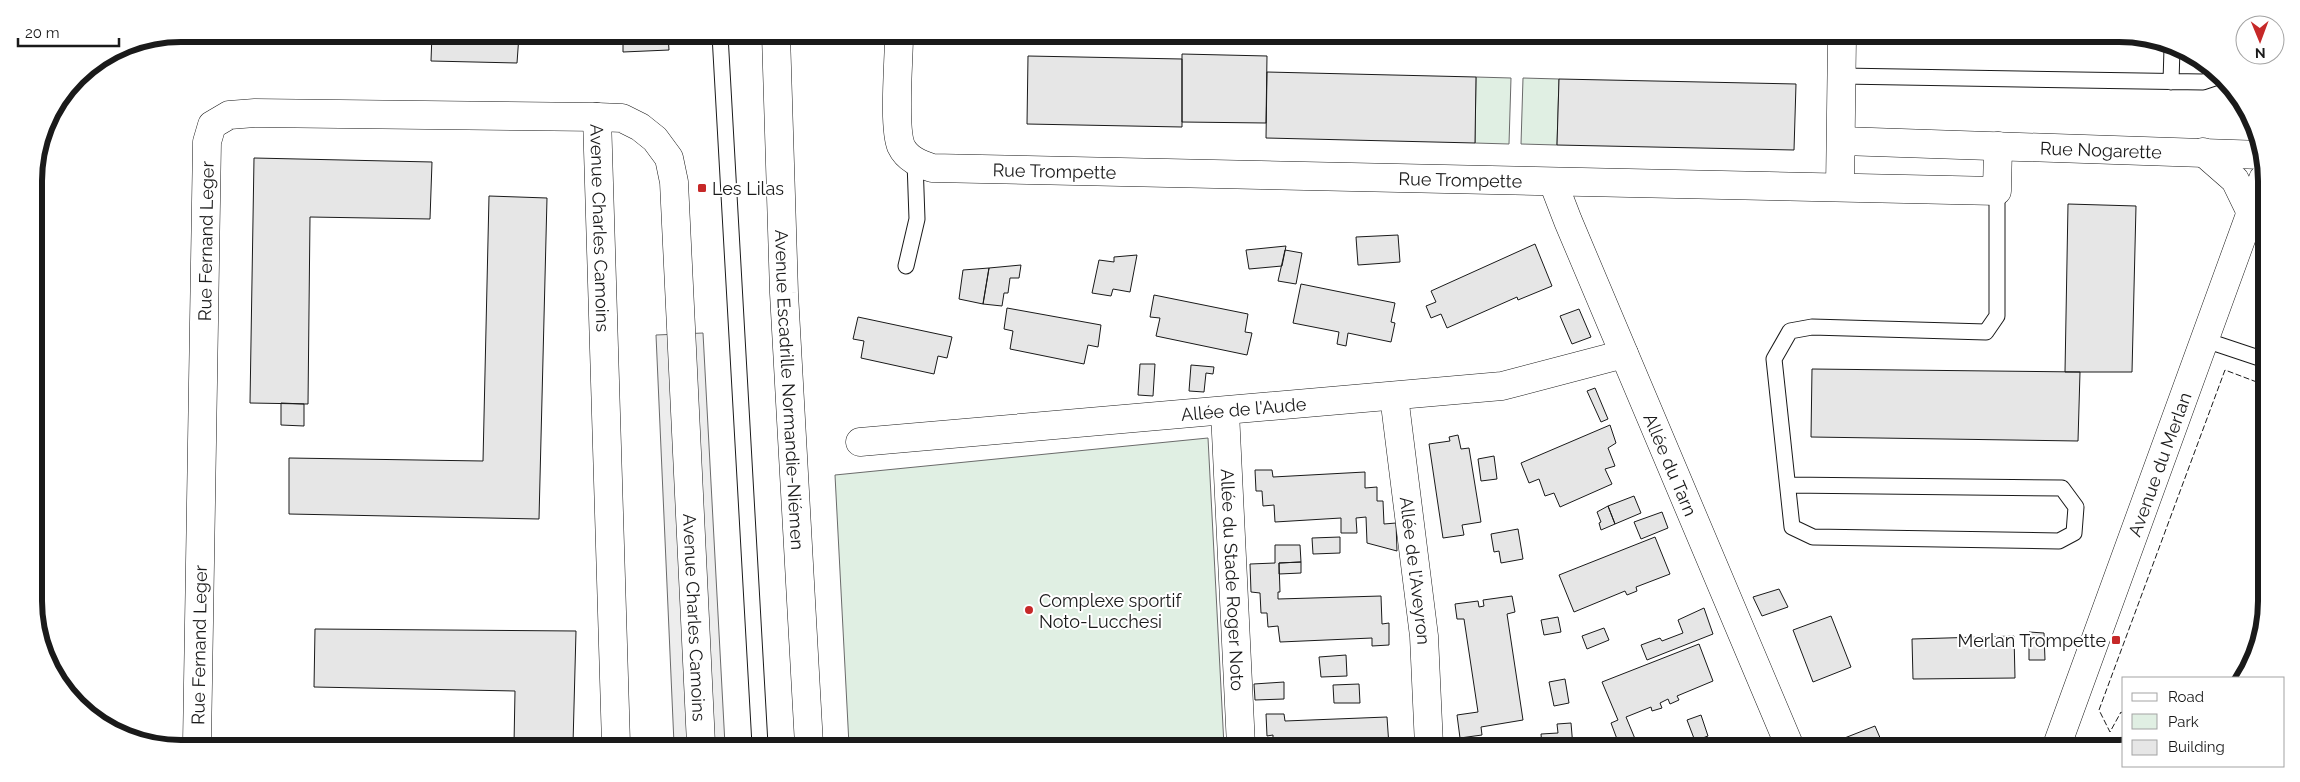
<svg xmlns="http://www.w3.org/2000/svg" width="2300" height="782" viewBox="0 0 2300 782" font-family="Raleway,sans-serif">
<rect width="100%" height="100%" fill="#fff"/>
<!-- green -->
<path fill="#e0efe3" stroke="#6a6a6a" d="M 1476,77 L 1511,78 L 1509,144 L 1475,143 Z
M 1523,78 L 1559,79 L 1557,145 L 1521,144 Z
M 1208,438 L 1224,746 L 849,745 L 835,475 Z"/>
<!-- parking -->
<path fill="#ededed" stroke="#6a6a6a" d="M 703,333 L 725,745 L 674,744 L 656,335 Z"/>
<!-- building -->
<path fill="#e6e6e6" stroke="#1a1a1a" d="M 432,34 L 519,35 L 517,63 L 431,61 Z
M 623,35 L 668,35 L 669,50 L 623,52 Z
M 1182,54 L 1267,56 L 1266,123 L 1182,122 Z
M 1028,56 L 1182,59 L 1182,127 L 1027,124 Z
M 1267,72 L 1476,77 L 1475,143 L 1266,138 Z
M 1559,79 L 1796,84 L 1794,150 L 1557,145 Z
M 254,158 L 432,162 L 430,219 L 310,217 L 308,404 L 250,403 Z
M 489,196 L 547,198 L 539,519 L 289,514 L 289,458 L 483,461 Z
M 2068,204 L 2136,206 L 2132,372 L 2065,372 Z
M 1398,235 L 1400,262 L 1358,265 L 1356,237 Z
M 1535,244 L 1552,286 L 1518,300 L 1517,297 L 1447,328 L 1441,314 L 1431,318 L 1426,306 L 1436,302 L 1431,291 Z
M 1286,246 L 1282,266 L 1249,269 L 1246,250 Z
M 1285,250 L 1302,253 L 1296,284 L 1278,281 Z
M 1137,255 L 1130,292 L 1113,289 L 1111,296 L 1092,293 L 1099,260 L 1114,262 L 1114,257 Z
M 1021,265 L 1019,278 L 1010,278 L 1008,293 L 1004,293 L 1002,306 L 983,304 L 989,268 Z
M 989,268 L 983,304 L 959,299 L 963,270 Z
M 1301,284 L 1395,303 L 1391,322 L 1395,323 L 1391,342 L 1348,333 L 1346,346 L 1337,344 L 1339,332 L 1293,323 Z
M 1154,295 L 1248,314 L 1245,332 L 1252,333 L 1247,355 L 1156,336 L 1160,318 L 1150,317 Z
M 1007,308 L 1101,325 L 1098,347 L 1088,345 L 1084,364 L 1010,349 L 1013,331 L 1004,329 Z
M 1579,309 L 1591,337 L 1572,344 L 1560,316 Z
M 858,317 L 952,337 L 947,358 L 938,356 L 934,374 L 861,358 L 864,341 L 853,339 Z
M 1140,364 L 1155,364 L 1153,396 L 1138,395 Z
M 1191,365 L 1214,367 L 1213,374 L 1206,373 L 1204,392 L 1189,391 Z
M 1812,369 L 2080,372 L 2078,441 L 1811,437 Z
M 1595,388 L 1608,419 L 1601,422 L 1587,391 Z
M 281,403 L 304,404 L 304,426 L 281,425 Z
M 1610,425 L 1616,443 L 1608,448 L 1615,466 L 1605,469 L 1612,484 L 1560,507 L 1554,493 L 1545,496 L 1539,479 L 1529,483 L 1521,463 Z
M 1458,435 L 1461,449 L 1469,448 L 1481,522 L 1462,525 L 1464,535 L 1443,538 L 1429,444 L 1450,441 L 1449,437 Z
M 1494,456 L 1497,479 L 1481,481 L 1478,459 Z
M 1255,470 L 1272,470 L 1273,477 L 1365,472 L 1365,488 L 1377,487 L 1377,501 L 1383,501 L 1384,524 L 1396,523 L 1397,551 L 1367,543 L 1366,517 L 1356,518 L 1357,533 L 1341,533 L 1341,518 L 1275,522 L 1274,505 L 1263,506 L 1262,491 L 1256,491 Z
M 1634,496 L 1641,513 L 1615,524 L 1608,506 Z
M 1608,506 L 1615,524 L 1601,530 L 1599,523 L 1601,522 L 1597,512 Z
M 1662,512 L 1668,528 L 1641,539 L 1634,522 Z
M 1518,529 L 1523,559 L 1501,563 L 1499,551 L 1494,552 L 1491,534 Z
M 1340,537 L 1340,553 L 1313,554 L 1312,538 Z
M 1655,537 L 1670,574 L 1636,587 L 1637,591 L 1627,595 L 1625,591 L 1574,612 L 1559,575 Z
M 1275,545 L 1300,545 L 1301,562 L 1279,563 L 1280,592 L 1278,592 L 1278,599 L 1381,596 L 1382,624 L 1389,623 L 1389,645 L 1372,646 L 1372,638 L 1280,642 L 1278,626 L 1268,627 L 1267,613 L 1261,613 L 1260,593 L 1251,592 L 1250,564 L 1275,563 Z
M 1301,562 L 1301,573 L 1279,574 L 1279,563 Z
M 1779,589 L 1788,607 L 1762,616 L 1753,597 Z
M 1512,596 L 1515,612 L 1507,614 L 1523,720 L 1481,727 L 1482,735 L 1460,738 L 1457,715 L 1478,712 L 1464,619 L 1457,619 L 1455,604 L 1478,601 L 1479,607 L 1484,606 L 1483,600 Z
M 1704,608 L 1713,634 L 1647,660 L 1641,645 L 1660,638 L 1662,641 L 1683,633 L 1678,620 Z
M 1831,616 L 1851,667 L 1813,682 L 1793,630 Z
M 1558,617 L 1561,632 L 1544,635 L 1541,620 Z
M 1604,628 L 1609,640 L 1587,649 L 1582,636 Z
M 315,629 L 576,631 L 573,744 L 514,744 L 515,691 L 314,687 Z
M 2029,632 L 2044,633 L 2045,660 L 2029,660 Z
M 2014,636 L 2015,678 L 1913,679 L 1912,639 Z
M 1699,644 L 1713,681 L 1677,696 L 1679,700 L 1670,704 L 1668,699 L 1660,703 L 1662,708 L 1652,711 L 1651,707 L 1626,717 L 1638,746 L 1620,747 L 1611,723 L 1618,720 L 1602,682 Z
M 1346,655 L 1347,676 L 1321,677 L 1319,657 Z
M 1565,679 L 1569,703 L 1554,706 L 1549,682 Z
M 1284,682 L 1284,699 L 1255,700 L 1254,684 Z
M 1359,684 L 1360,703 L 1334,703 L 1333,685 Z
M 1266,714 L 1284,714 L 1285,721 L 1387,717 L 1389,746 L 1273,746 L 1273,735 L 1267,736 Z
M 1701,715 L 1708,736 L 1695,741 L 1687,720 Z
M 1571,723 L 1573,747 L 1542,747 L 1541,734 L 1558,733 L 1557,724 Z
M 1875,726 L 1884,747 L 1840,747 L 1837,741 Z"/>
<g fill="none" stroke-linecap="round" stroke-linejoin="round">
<defs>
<path id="service" d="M 720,35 L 760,745
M 1842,76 L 2203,82 L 2218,77
M 2171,82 L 2172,48
M 906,266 L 917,219 L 915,162
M 2205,340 L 2262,359
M 1788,485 L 2062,488 L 2076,507 L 2074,533 L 2059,541 L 1813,537 L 1792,527 L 1774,359 L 1790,331 L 1812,327 L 1986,332 L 1997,316 L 1997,191"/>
<g id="minor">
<path id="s1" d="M 899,36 C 899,60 893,126 901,146 C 907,159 920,164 932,168 L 1997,191 L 1998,146"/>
<path id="s2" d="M 597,117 L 616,744"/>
<path id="s3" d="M 1842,141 L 2263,155"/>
<path d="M 2203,152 L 2235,180 L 2251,213"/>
<path id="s4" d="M 1553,182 L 1568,221 L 1790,747"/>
<path d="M 1840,187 L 1842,38"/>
<path id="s5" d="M 1394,396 L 1424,636 L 1429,746"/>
<path id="s6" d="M 1225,412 L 1241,746"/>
<path id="s7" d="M 860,442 L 1502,386 L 1624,354"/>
<path id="s8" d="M 197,743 L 207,142 L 212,125 L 229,115 L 255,113 L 597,117 L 622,118 L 640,127 L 655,139 L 669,158 L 674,182 L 701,744"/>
<path id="s9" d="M 2056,748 L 2263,179"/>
</g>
<g id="tertiary">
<path id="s10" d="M 776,35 L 784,293 L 809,745"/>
</g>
</defs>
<!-- service casing -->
<use href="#service" stroke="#1a1a1a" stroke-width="17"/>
<!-- minor casing -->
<use href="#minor" stroke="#1a1a1a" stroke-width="29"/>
<!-- tertiary casing -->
<use href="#tertiary" stroke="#1a1a1a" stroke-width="29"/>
<!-- service -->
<use href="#service" stroke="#fff" stroke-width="15"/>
<!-- minor -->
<use href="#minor" stroke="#fff" stroke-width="28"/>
<!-- tertiary -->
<use href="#tertiary" stroke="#fff" stroke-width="28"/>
<!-- fence -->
<path stroke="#1a1a1a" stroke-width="1" stroke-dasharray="6 2.5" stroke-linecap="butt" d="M 2124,714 L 2121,712 L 2110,732 L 2099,710 L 2225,370 L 2262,384"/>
</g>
<!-- markers -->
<g fill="#c62828" stroke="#fff" stroke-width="2">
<rect x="697" y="183" width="10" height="10" rx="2.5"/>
<circle cx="1029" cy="610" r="5"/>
<rect x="2111" y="635" width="10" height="10" rx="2.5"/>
</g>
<g text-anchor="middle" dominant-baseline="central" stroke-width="4" stroke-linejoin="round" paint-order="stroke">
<!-- street labels -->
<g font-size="18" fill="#1a1a1a" stroke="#fff">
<text stroke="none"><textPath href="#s3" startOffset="259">Rue Nogarette</textPath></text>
<text stroke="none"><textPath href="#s1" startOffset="272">Rue Trompette</textPath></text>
<text stroke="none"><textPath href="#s1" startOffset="678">Rue Trompette</textPath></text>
<text stroke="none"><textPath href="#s2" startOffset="111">Avenue Charles Camoins</textPath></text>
<text stroke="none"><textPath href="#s8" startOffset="502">Rue Fernand Leger</textPath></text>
<text stroke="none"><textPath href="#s10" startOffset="355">Avenue Escadrille Normandie-Niémen</textPath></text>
<text stroke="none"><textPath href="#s7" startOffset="385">Allée de l'Aude</textPath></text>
<text stroke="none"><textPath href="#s9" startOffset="302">Avenue du Merlan</textPath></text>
<text stroke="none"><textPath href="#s4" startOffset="306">Allée du Tarn</textPath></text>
<text stroke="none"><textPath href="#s5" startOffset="176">Allée de l'Aveyron</textPath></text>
<text stroke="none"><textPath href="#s6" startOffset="168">Allée du Stade Roger Noto</textPath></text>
<text stroke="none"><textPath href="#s8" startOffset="1555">Avenue Charles Camoins</textPath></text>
<text stroke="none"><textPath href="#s8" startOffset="98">Rue Fernand Leger</textPath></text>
</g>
<!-- poi labels -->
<g font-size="18" fill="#1a1a1a" stroke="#fff" text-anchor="start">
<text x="712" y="188">Les Lilas</text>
<text x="1039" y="600">Complexe sportif<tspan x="1039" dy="21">Noto-Lucchesi</tspan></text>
<text x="2106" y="640" text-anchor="end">Merlan Trompette</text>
</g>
</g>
<!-- crop -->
<path d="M0 0H2300V782H0ZM181 42H2119A139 139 0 0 1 2258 181V601A139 139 0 0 1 2119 740H181A139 139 0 0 1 42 601V181A139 139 0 0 1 181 42Z" fill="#fff" fill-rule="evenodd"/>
<path fill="none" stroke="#1a1a1a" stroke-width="6" d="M181 42H2119A139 139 0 0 1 2258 181V601A139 139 0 0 1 2119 740H181A139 139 0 0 1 42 601V181A139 139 0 0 1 181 42Z"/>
<!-- legend -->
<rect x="2122" y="677" width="162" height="90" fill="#ffffff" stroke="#a3a3a3"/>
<rect x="2132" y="693" width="25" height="8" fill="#ffffff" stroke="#a3a3a3"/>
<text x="2168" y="702" font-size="15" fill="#1a1a1a">Road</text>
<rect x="2132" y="714" width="25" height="15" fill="#e0efe3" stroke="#a3a3a3"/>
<text x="2168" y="727" font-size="15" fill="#1a1a1a">Park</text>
<rect x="2132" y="740" width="25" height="15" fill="#e6e6e6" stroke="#a3a3a3"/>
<text x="2168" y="752" font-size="15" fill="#1a1a1a">Building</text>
<!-- north arrow -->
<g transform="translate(2260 40) rotate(179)"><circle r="24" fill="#ffffff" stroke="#a3a3a3"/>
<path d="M0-4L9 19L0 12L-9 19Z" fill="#c62828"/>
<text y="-8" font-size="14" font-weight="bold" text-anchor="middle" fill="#1a1a1a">N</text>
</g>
<!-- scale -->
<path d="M18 38v8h101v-8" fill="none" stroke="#1a1a1a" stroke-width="2.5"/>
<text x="25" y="38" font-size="15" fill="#1a1a1a" stroke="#ffffff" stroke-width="4" paint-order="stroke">20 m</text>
</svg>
